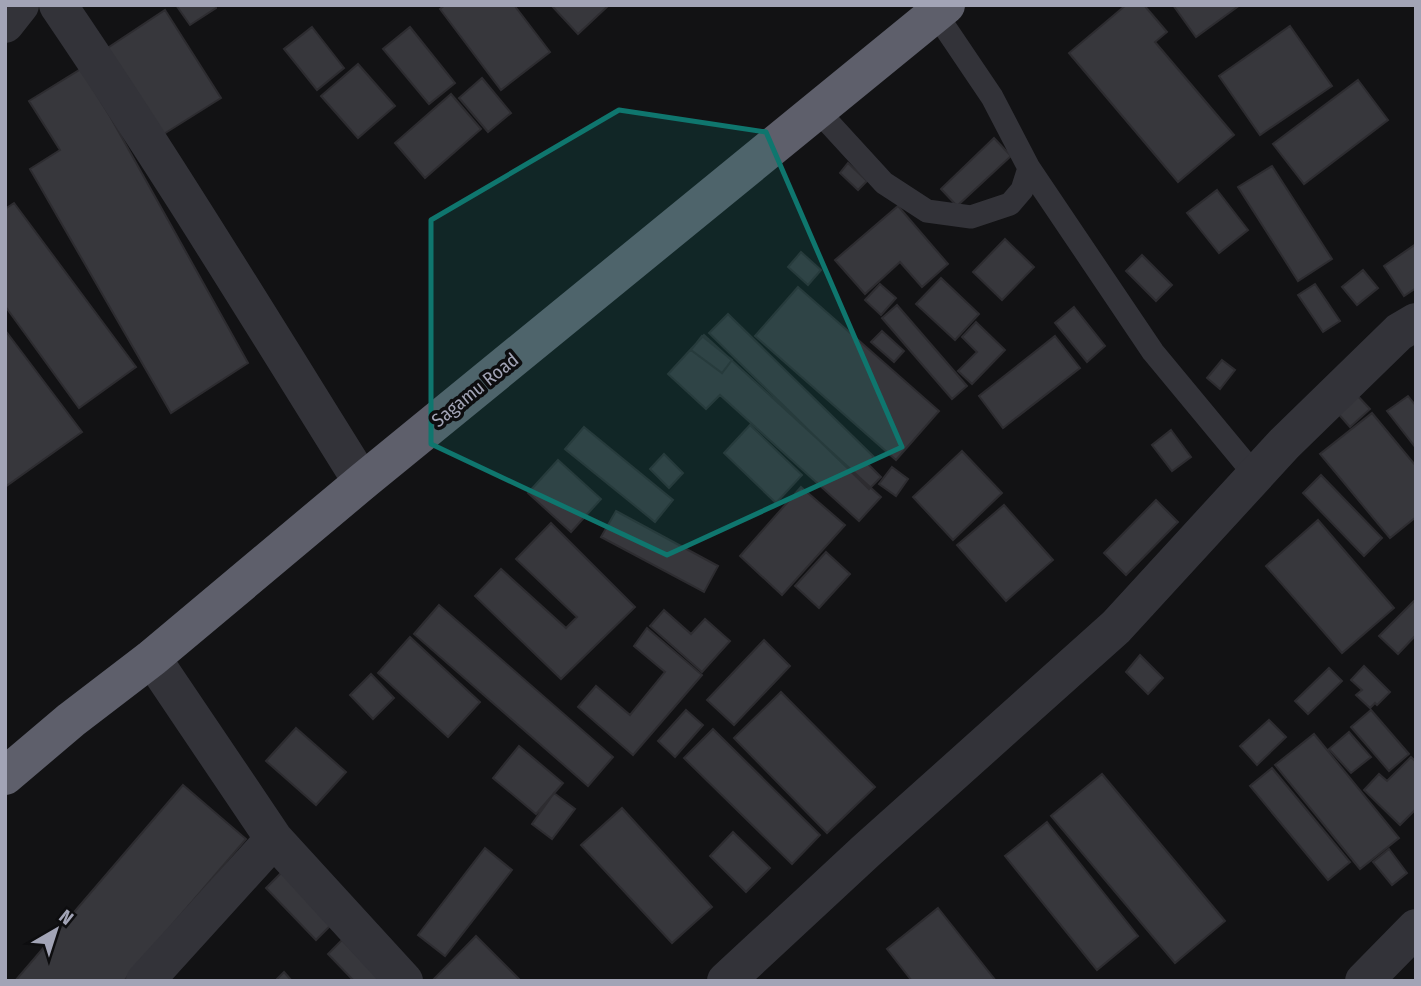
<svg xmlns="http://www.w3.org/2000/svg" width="1421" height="986" viewBox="0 0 1421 986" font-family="'Fira Sans Condensed',sans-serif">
<rect width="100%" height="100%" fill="#121214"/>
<!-- building -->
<path fill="#37373c" stroke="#2d2c30" stroke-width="2" d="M 176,5 L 215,5 L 216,8 L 190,25 Z
M 445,5 L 514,5 L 550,52 L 501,90 L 440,9 Z
M 551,5 L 609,5 L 578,34 Z
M 1126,5 L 1144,5 L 1167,32 L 1155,42 L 1234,135 L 1178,182 L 1069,53 Z
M 1173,5 L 1240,5 L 1196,37 Z
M 165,10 L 221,98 L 159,137 L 103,51 Z
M 1290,26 L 1332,86 L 1260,135 L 1219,76 Z
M 312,27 L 344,68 L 317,90 L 284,49 Z
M 410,27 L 455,83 L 429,104 L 383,49 Z
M 358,64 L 395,106 L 358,138 L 321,96 Z
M 81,69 L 111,118 L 248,363 L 171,413 L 30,169 L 60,150 L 29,101 Z
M 482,78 L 511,113 L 488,132 L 459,98 Z
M 1358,80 L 1388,120 L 1304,184 L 1273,144 Z
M 451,94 L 481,129 L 425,178 L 395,143 Z
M 994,138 L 1011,156 L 957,206 L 941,189 Z
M 848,163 L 867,181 L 858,190 L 840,173 Z
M 1272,166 L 1332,259 L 1298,281 L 1238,187 Z
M 1217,190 L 1248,230 L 1219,253 L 1187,213 Z
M 14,203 L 136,367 L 79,408 L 5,306 L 5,209 Z
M 898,206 L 948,264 L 922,287 L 900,262 L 865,294 L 835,260 Z
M 1005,239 L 1034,267 L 1002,300 L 973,272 Z
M 1416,244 L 1416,288 L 1404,296 L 1384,266 Z
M 801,252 L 821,270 L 808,285 L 788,267 Z
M 1142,255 L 1172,285 L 1156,301 L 1126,271 Z
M 1363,270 L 1378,288 L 1357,305 L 1342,287 Z
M 941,278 L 979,314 L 955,340 L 916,304 Z
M 880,284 L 896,298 L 881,315 L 865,300 Z
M 1315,284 L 1340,321 L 1323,332 L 1298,295 Z
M 798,287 L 939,411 L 896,460 L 755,336 Z
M 897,305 L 967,386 L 952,399 L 882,318 Z
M 1074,307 L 1105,346 L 1087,362 L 1055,323 Z
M 728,314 L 874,457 L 867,463 L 881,477 L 869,489 L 709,333 Z
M 976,322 L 1005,350 L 972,384 L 958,371 L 977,352 L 962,337 Z
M 5,330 L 82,432 L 5,487 Z
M 882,331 L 904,351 L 894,362 L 871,342 Z
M 704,335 L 881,497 L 859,521 L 720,395 L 706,409 L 668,374 Z
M 702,336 L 732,360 L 722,373 L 691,350 Z
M 1055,336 L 1080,368 L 1003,428 L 979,396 Z
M 1222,360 L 1235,370 L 1220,389 L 1207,378 Z
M 1354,392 L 1370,409 L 1350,427 L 1335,410 Z
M 1408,396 L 1416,406 L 1416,448 L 1387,411 Z
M 1372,413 L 1416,466 L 1416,517 L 1390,538 L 1320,454 Z
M 750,425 L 802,475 L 776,503 L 724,453 Z
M 584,427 L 673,500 L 655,522 L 565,449 Z
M 1171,430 L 1191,457 L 1172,471 L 1152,445 Z
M 962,451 L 1002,493 L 953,540 L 913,497 Z
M 664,454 L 683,473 L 669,488 L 650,469 Z
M 558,460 L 601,499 L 571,532 L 528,493 Z
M 892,467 L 908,479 L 896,496 L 879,484 Z
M 1321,475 L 1382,538 L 1364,556 L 1303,493 Z
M 801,487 L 845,525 L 782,595 L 740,556 Z
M 1156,500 L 1178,522 L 1126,575 L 1104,553 Z
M 1004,505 L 1053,560 L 1006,601 L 957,545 Z
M 616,511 L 718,566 L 704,592 L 601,537 Z
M 1318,520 L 1394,608 L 1342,653 L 1266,566 Z
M 551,523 L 635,607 L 561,679 L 475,596 L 501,569 L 566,628 L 577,617 L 516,559 Z
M 826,552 L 850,574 L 819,608 L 795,586 Z
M 1416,599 L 1416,635 L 1398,654 L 1379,636 Z
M 439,605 L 613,757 L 588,786 L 414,634 Z
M 664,610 L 691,634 L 705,619 L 730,641 L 702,672 L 650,626 Z
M 647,628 L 702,675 L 633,755 L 578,707 L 596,686 L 630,715 L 665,672 L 634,646 Z
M 410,637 L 480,702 L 448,737 L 378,673 Z
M 764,640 L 790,666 L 734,725 L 707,700 Z
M 1140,655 L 1163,678 L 1148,694 L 1126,672 Z
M 1364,666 L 1390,692 L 1377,705 L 1375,703 L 1370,708 L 1356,695 L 1362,690 L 1351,680 Z
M 1329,668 L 1342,681 L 1308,714 L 1295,701 Z
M 371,674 L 394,698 L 373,719 L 350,695 Z
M 781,692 L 875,787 L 827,833 L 734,738 Z
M 686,710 L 703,725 L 675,757 L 658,741 Z
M 1371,710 L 1409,754 L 1389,771 L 1351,727 Z
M 1269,720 L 1286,737 L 1257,765 L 1240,746 Z
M 296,728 L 346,772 L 316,805 L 266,761 Z
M 713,729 L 820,835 L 792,864 L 684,758 Z
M 1349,732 L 1371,757 L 1351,773 L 1329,749 Z
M 1314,734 L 1399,838 L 1360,869 L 1275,765 Z
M 519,746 L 563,783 L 536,814 L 493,778 Z
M 1411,757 L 1416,762 L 1416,809 L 1400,825 L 1364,790 L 1379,774 L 1387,781 Z
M 1272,768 L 1350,862 L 1328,880 L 1250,786 Z
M 1102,774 L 1225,921 L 1175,963 L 1051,816 Z
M 183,785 L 246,839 L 124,981 L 15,981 Z
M 554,793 L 575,809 L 552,839 L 532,824 Z
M 622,808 L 712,907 L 672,943 L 581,845 Z
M 1047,822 L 1138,936 L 1097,970 L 1005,856 Z
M 733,832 L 770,868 L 746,892 L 710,856 Z
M 485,848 L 512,870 L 445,956 L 418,935 Z
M 1389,849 L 1407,873 L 1392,885 L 1373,862 Z
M 284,870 L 335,921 L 316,940 L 266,888 Z
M 938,908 L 996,981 L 912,981 L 887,949 Z
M 476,936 L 521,981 L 432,981 Z
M 342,940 L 382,981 L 354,981 L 328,954 Z
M 284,972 L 292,981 L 275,981 Z"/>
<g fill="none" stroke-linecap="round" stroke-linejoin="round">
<!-- lane -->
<path stroke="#333339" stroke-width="23" d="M 818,111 L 884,183 L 927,211 L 971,217 L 1010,204 L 1022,190 L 1029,168 L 992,97 L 936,14
M 1029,168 L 1153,352 L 1255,475"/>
<!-- street -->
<path stroke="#333339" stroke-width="38" d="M 58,5 C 164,161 262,322 362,482
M 5,24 L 20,5
M 152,658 L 274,839 L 404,981
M 145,981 L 274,839
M 726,981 L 866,851 L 1116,627 L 1284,444 L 1399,332 L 1416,322
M 1364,981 L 1416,928"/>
<!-- highway -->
<path stroke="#5e5f6b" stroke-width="38" d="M 5,776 L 71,720 L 152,658 L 362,482 L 946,5"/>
</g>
<!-- marked area -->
<path fill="#0f766e" fill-opacity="0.2" stroke="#0f766e" stroke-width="5" stroke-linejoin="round" d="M 619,110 L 766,132 L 902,447 L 667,555 L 431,444 L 431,220 Z"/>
<g text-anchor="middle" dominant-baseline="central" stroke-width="7" stroke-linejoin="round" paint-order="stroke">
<!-- street labels -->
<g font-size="19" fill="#a2a4b6" stroke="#0d0d0f">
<text transform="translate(475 390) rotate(-39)">Sagamu Road</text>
</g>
</g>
<!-- border -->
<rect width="1421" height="986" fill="none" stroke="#a2a4b6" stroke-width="14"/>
<!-- north arrow -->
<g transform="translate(56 930) rotate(39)" stroke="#0d0d0f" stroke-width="5" paint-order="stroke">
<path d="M0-5L12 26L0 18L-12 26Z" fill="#a2a4b6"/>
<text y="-10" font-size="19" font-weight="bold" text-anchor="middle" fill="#a2a4b6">N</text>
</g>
</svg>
